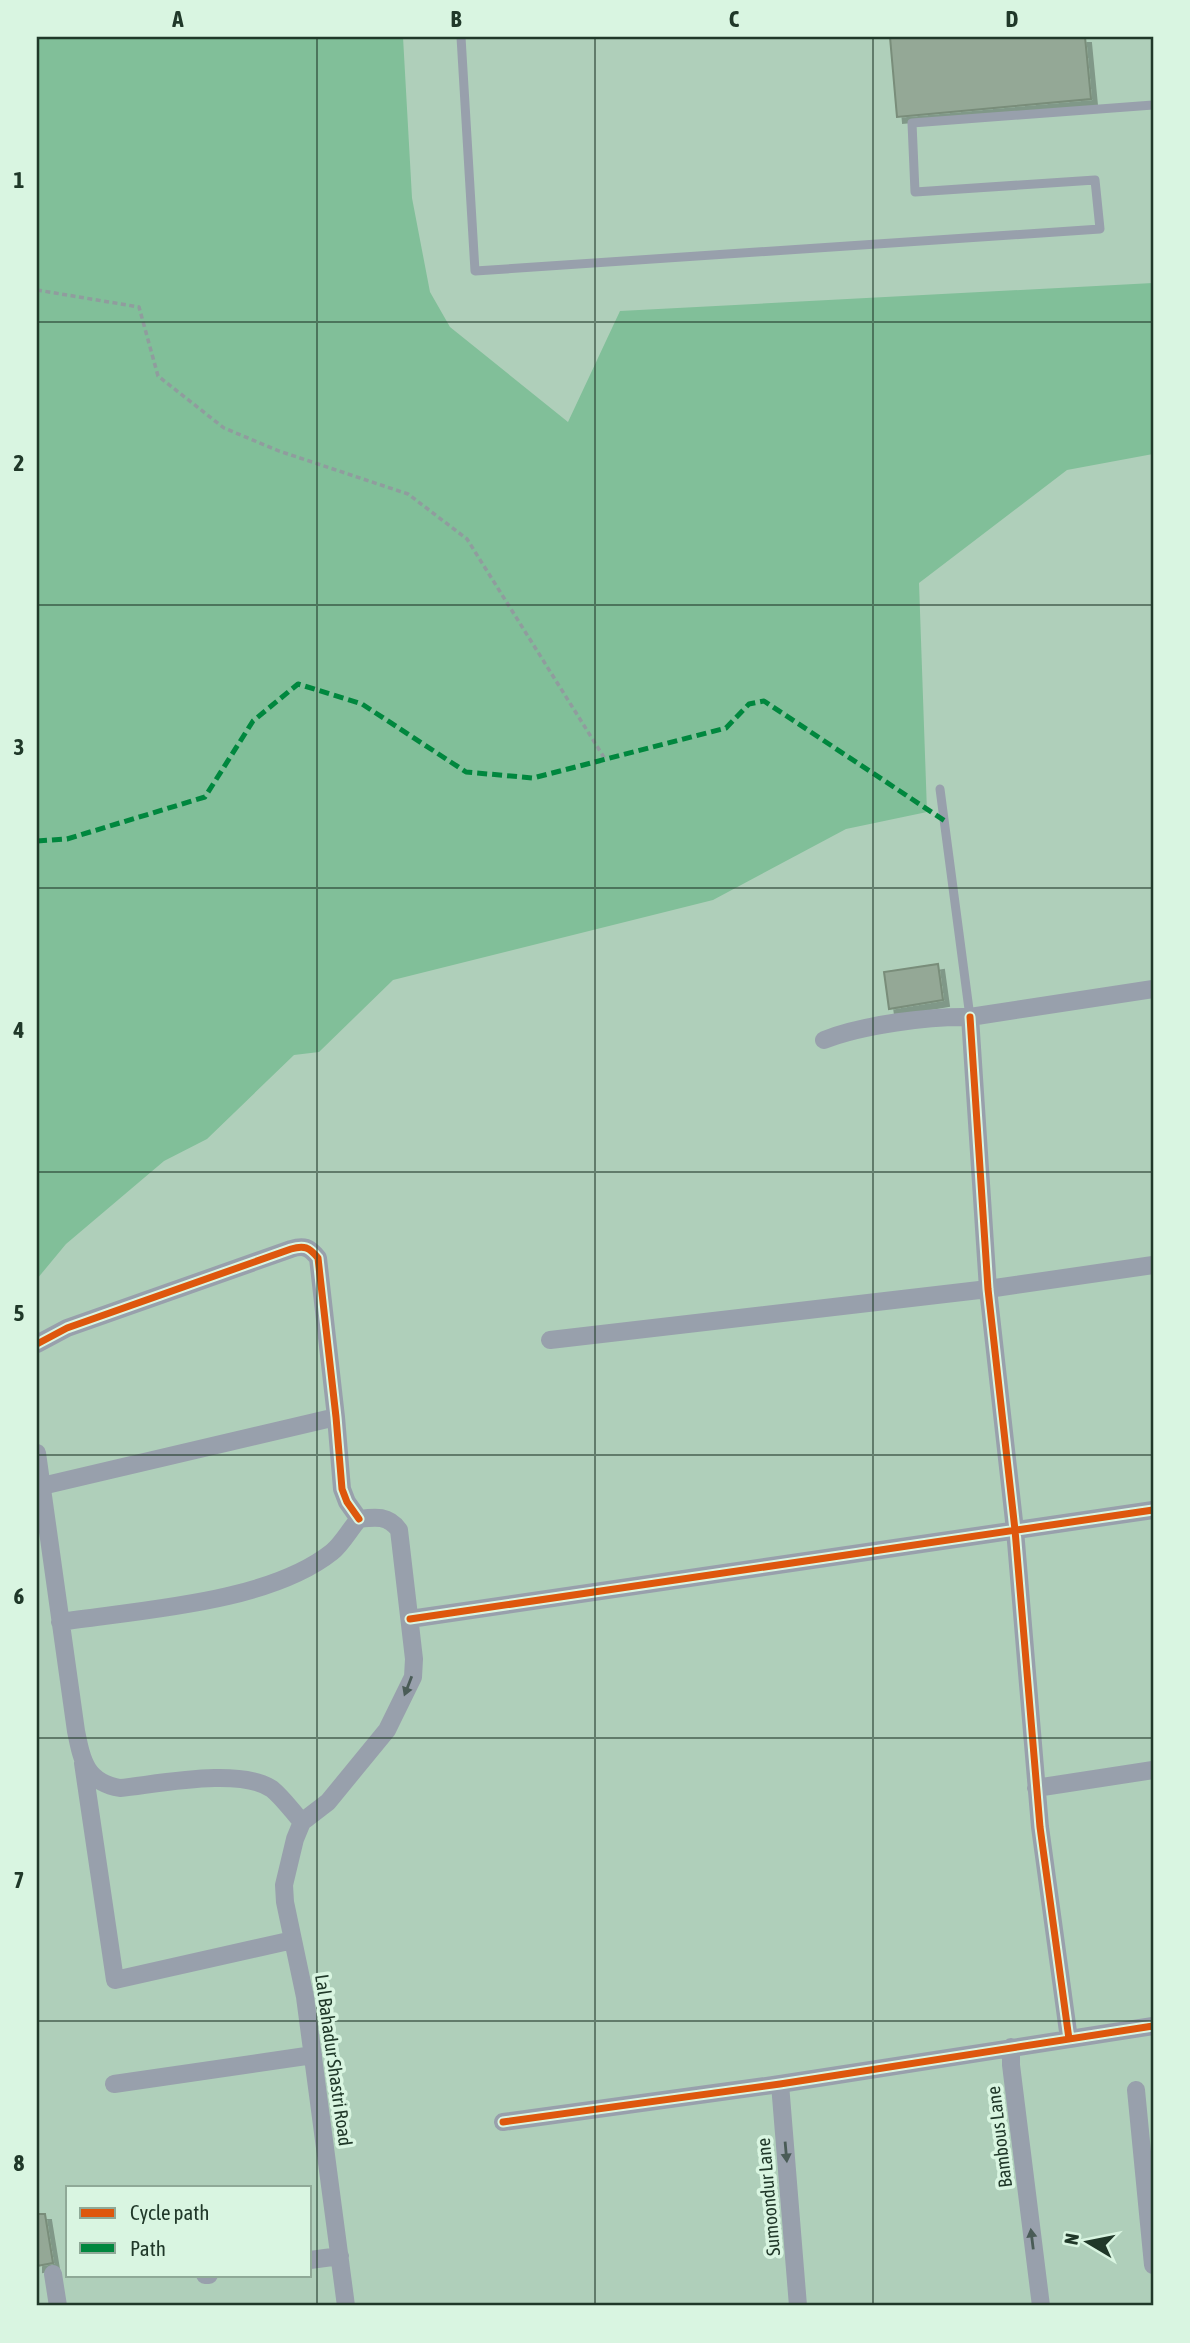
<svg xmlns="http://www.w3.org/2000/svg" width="1190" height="2343" viewBox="0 0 1190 2343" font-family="'Asap Condensed',sans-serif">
<defs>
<filter id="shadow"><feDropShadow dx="6" dy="6" stdDeviation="0" flood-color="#0004"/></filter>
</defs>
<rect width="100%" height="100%" fill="#afcfba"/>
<!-- green -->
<path fill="#81bf99" d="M 37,37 L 403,37 L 412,198 L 430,292 L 450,327 L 568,422 L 620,311 L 1153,283 L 1153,454 L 1067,470 L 919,583 L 927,812 L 846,829 L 713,900 L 393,980 L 319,1052 L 294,1055 L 207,1139 L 164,1161 L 66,1244 L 37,1279 Z"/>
<!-- building -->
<path fill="#94a896" stroke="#798d7a" stroke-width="2" filter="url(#shadow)" d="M 890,37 L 1085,37 L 1091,99 L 897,117 Z
M 938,964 L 943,1000 L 889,1009 L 884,972 Z
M 37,2214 L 45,2214 L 53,2263 L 37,2266 Z"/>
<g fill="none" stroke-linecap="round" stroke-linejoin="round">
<!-- path -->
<path stroke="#909c9e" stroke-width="3.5" stroke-dasharray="5 3.5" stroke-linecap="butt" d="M 37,290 L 139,307 L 158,376 L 224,428 L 279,451 L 408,494 L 467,539 L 605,759"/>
<!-- lane -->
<path stroke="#98a0ac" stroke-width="9" d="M 461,37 L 475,271 L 1100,229 L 1095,180 L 915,192 L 912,123 L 1153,105
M 940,789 L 970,1017"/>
<!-- street -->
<path stroke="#98a0ac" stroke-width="18" d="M 970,1017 L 988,1289 L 1015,1530 L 1040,1827 L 1069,2039
M 824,1040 C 861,1025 930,1016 970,1017 L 1153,989
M 550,1340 L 988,1289 L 1153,1265
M 37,1344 L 67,1328 L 291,1249 C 304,1245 309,1247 318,1258 L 336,1417 L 342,1489 L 347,1502 L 359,1519
M 37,1453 L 76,1731 C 82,1761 86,1782 120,1788 C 159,1784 240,1767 272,1789 C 283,1798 292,1811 302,1822
M 42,1486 L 336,1417
M 410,1619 L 1153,1510
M 60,1622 C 140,1610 268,1603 332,1552 C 342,1544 350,1529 359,1519 C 375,1517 388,1515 399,1530 L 414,1659 L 413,1677 L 387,1730 L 328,1802 L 302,1822
M 83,1763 L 115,1980 L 293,1940
M 1036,1788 L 1153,1770
M 302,1822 L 295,1839 L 284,1885 L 285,1902 L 305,1997 L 346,2306
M 1011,2047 L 1011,2065 L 1041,2306
M 114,2084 L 313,2055
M 780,2084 L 798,2306
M 1136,2090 L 1153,2265
M 503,2122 L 780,2084 L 1153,2026
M 310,2260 L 340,2256
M 53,2274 L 58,2306
M 205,2275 L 209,2275"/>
<!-- quiet -->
<path stroke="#00873e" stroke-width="5" stroke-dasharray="10 5" stroke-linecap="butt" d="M 37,841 L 67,839 L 205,797 L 253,721 L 298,684 L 362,704 L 466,772 L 533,778 L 726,728 L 749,704 L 764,701 L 945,821"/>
<defs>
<path id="cycleway" d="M 970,1017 L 988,1289 L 1015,1530 L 1040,1827 L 1069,2039
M 37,1344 L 67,1328 L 291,1249 C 304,1245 309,1247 318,1258 L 336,1417 L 342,1489 L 347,1502 L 359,1519
M 410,1619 L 1153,1510
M 503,2122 L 780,2084 L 1153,2026"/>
</defs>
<!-- cycleway casing -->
<use href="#cycleway" stroke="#d9f5e1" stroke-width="11"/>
<!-- cycleway -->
<use href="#cycleway" stroke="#de570d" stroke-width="7"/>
</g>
<!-- one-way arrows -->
<defs><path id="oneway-solid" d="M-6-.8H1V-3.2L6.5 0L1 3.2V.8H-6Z" transform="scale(1.75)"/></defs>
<g fill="#4a5c57">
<use href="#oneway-solid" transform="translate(408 1686) rotate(111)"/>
<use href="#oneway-solid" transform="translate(786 2152) rotate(85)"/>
<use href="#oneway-solid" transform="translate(1032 2239) rotate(-97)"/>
</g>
<!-- grid -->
<path fill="none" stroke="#203829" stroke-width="2" stroke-opacity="0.55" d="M 317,37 L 317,2306M 595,37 L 595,2306M 873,37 L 873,2306M 37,322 L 1153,322M 37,605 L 1153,605M 37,888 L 1153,888M 37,1172 L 1153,1172M 37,1455 L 1153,1455M 37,1738 L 1153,1738M 37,2021 L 1153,2021"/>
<g text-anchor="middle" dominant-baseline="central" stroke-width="7" stroke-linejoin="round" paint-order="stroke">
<!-- street labels -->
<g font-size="19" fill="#203829" stroke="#d9f5e1">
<text transform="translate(334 2060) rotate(82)">Lal Bahadur Shastri Road</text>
<text transform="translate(999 2137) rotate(-97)">Bambous Lane</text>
<text transform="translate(768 2197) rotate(-95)">Sumoondur Lane</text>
</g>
</g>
<!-- border -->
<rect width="1190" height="2343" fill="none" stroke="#d9f5e1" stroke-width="77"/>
<!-- legend -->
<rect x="66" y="2186" width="245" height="91" fill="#d9f5e1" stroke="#8fa997" stroke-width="2"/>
<rect x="80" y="2208" width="35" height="10" fill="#de570d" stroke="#8fa997" stroke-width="2"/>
<text x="130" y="2220" font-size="21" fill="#203829">Cycle path</text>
<rect x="80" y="2243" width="35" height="10" fill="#00873e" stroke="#8fa997" stroke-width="2"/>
<text x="130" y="2256" font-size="21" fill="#203829">Path</text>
<!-- north arrow -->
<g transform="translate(1088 2242) rotate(280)" stroke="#d9f5e1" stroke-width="5" paint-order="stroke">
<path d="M0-5L12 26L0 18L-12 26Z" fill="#203829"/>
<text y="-10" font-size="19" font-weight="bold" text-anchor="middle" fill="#203829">N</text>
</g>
<rect x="38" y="38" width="1114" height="2266" fill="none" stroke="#203829" stroke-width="2.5"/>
<g font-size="23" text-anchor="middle" font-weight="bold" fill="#203829">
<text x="178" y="27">A</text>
<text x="456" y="27">B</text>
<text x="734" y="27">C</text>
<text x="1012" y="27">D</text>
<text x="19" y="188">1</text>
<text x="19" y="471">2</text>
<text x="19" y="755">3</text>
<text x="19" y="1038">4</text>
<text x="19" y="1321">5</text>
<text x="19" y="1604">6</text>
<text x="19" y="1888">7</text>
<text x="19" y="2171">8</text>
</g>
</svg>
